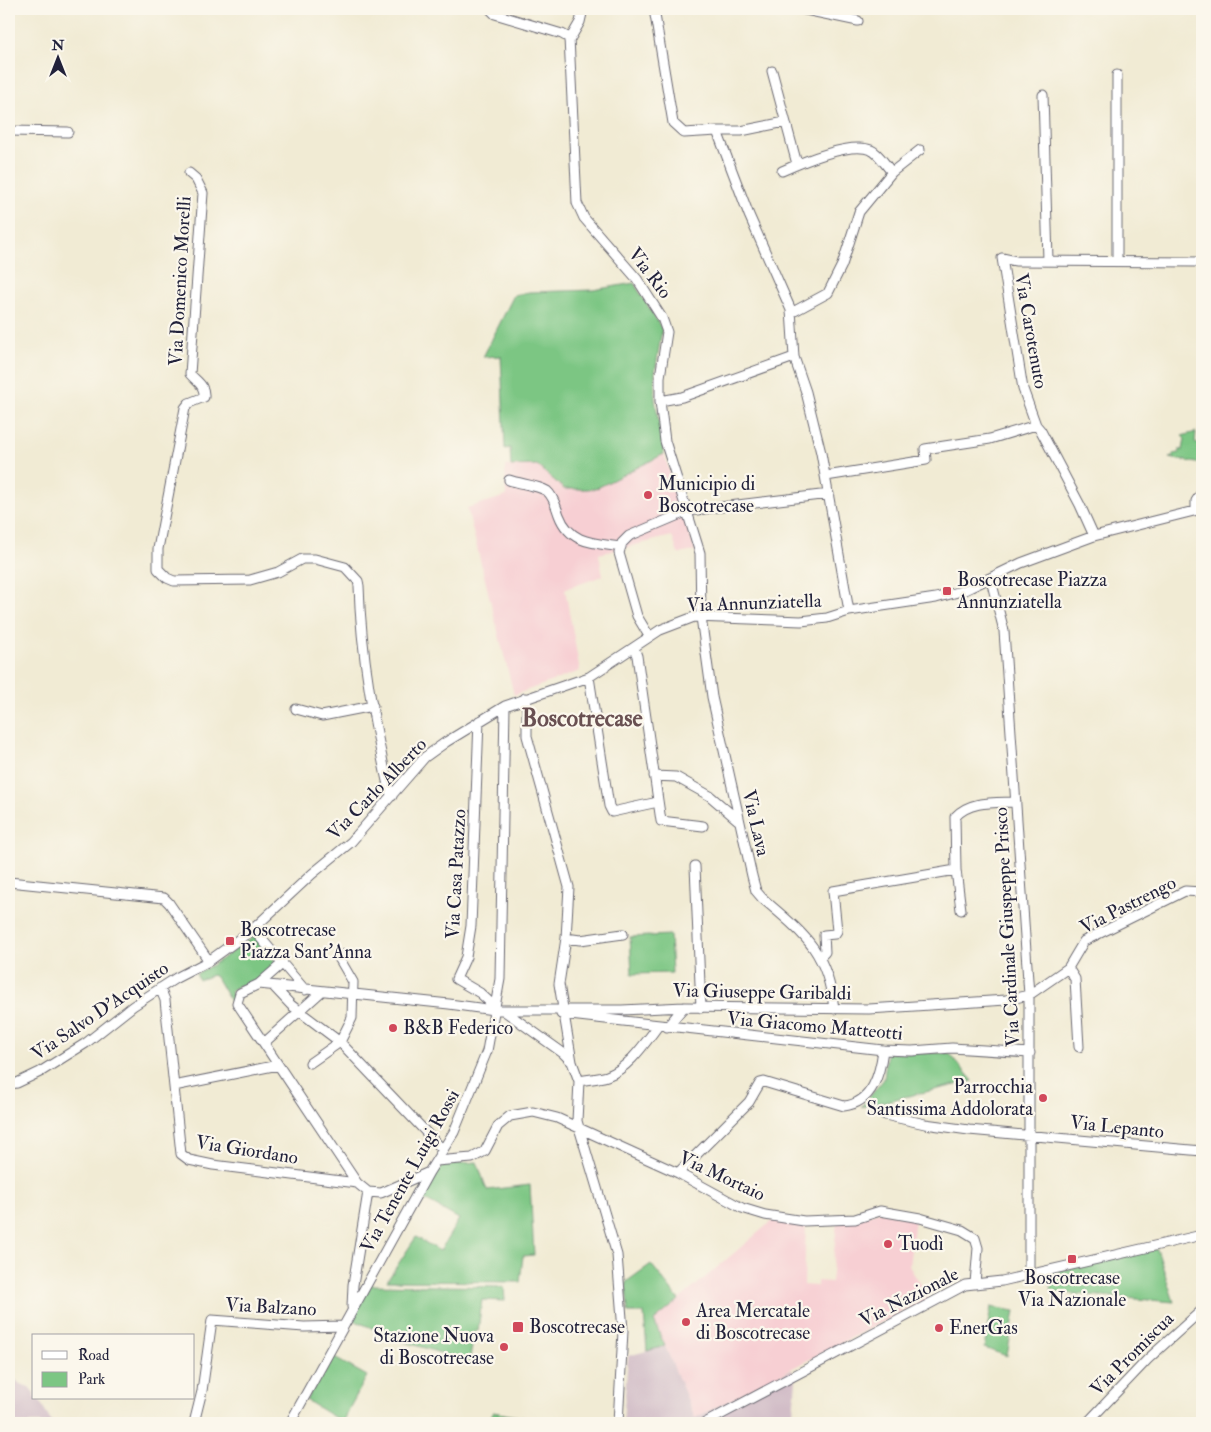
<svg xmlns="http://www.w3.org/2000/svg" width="1211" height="1432" viewBox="0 0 1211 1432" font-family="'IM FELL Double Pica',serif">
<rect width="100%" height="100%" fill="#fbf7ec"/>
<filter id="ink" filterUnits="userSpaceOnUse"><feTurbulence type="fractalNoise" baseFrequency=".02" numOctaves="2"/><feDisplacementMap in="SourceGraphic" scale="10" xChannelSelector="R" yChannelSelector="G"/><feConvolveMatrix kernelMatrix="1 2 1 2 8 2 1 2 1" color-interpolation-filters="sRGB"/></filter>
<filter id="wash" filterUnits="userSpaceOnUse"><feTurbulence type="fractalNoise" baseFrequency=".0096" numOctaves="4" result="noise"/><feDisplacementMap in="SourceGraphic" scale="20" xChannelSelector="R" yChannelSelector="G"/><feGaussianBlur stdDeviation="1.12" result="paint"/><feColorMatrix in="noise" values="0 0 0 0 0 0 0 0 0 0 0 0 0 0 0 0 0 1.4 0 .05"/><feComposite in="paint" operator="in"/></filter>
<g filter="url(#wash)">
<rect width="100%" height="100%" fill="#f1ebd4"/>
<!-- built -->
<path fill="#f7cfd3" d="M 664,454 L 695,551 L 678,554 L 672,536 L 599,554 L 603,576 L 565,589 L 580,671 L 514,695 L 467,508 L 506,496 L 505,466 L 537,465 L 564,489 L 595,489 Z
M 880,1212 L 915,1219 L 909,1266 L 929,1298 L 695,1418 L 654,1321 L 773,1220 L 806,1223 L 804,1285 L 817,1286 L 817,1281 L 831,1282 L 837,1222 Z"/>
<!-- industrial -->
<path fill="#d2bdc7" d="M 665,1346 L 695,1418 L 792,1369 L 796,1381 L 792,1423 L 623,1423 L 628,1356 Z
M 9,1373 L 20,1384 L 29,1387 L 34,1393 L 34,1398 L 38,1398 L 52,1423 L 9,1423 Z"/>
<!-- green -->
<path fill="#7cc683" stroke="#4f745f" d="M 634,283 L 662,329 L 655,373 L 655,399 L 664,454 L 595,489 L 564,489 L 537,465 L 511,466 L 510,448 L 505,449 L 501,356 L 483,357 L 514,295 L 529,292 L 593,290 Z
M 1196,432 L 1195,443 L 1202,445 L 1202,464 L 1169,458 L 1173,457 L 1173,454 L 1179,453 L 1179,450 L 1183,450 L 1185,439 L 1182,436 Z
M 670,935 L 672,973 L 632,974 L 630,937 Z
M 255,936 L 277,964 L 250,986 L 239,985 L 231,991 L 234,1001 L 231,1003 L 216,977 L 213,975 L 199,980 L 196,974 L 214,964 Z
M 887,1053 L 949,1053 L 973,1081 L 861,1107 L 884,1079 Z
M 477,1162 L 487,1190 L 530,1185 L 534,1255 L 523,1256 L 520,1282 L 387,1281 L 416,1237 L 440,1251 L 459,1219 L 420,1197 C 439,1163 439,1165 477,1162 Z
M 1157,1249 L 1174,1302 L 1051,1292 L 1049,1273 Z
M 651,1264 L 679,1300 L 654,1321 L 665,1346 L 647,1351 L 644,1313 L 628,1313 L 626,1282 Z
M 370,1285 L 504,1287 L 505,1301 L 482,1300 L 478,1331 L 475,1331 L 469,1362 L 402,1341 L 351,1319 Z
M 991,1307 L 1015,1311 L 1007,1356 L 984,1348 Z
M 331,1356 L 367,1376 L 342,1422 L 306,1400 Z
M 493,1412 L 555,1423 L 487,1423 Z"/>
</g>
<g filter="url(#ink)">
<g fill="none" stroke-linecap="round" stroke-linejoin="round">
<defs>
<path id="minor" d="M 490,9 L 495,14 L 562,34 L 569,38 L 577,203 L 584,218 L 637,279 L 662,318 L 667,332 L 660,377 L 660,401 L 665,441 L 700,553 L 701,617 L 712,697 L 752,876 L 756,891 L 762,898 C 804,934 827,950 834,1009
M 654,9 L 673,123 L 684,133 L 717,131 L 749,215 L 791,310 L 794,357 L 806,392 L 821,453 L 849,611
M 801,9 L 858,21
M 569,41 L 580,22 L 583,9
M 772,71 L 797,164
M 1043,95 L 1048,260
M 9,131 L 68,132
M 717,131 L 741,131 L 785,122
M 782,171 C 802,162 850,141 871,150 C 879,153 885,165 892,172
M 189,173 L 196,179 L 203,193 L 190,374 C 197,382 205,385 204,397 L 189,403 L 185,408 L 158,549 L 158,569 L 167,578 L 174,581 L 250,580 L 278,572 L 302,559 L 315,559 L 345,567 L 358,581 L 359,586 C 361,655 374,723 389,790 L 392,796
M 1117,260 L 1117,75
M 791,313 L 828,293 L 842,265 L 859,212 L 892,172 L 920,150
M 660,401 L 682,397 L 794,357
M 826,476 L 926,460 L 925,449 L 990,439 L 1036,425
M 509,480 C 520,484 537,485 547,491 C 554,497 556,507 559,515 C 570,544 594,543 621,547
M 1196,510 L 1196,501 L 1202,492
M 1094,536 L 1080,505 L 1041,431 L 1036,425 L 1023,389 L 1002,258 L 1016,261 L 1202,262
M 991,580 L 1004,631 L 1029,995 L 1029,1275
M 649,636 L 637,616 L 619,553 L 622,543 L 629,536 L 688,511 L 829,494
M 634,648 L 637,656 L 661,821 L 703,826
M 589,677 L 609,806 L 612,812 L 658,802
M 525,698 L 527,710 L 527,736 L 569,887 L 566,938 L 559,984 L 572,1062
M 296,709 L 322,716 L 373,706
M 479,721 L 471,926 L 466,957 L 456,979 L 480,993 L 494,1006
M 654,776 L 676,777 L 710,796 L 738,820
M 695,866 L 701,1008
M 9,882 L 164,898 L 169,903 L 209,961
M 961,910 L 956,870 L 955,817 C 970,800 996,803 1016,802
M 253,929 L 305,990
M 566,938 L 580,940 L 623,934
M 820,957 L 825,952 L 824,935 L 835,934 L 837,931 L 833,891 L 956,870
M 283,963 L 259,984 L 240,993 L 237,1003 L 357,1183 L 368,1192 L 381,1193 L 429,1172
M 1068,968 L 1075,979 L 1079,1047
M 259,984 L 449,1004 L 494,1010 L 622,1010 L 684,1007 L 869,1009 L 1006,1000 L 1029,995 L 1068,968 L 1084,941 L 1185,891 L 1202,892
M 274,987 L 291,1005 L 340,1042 L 443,1150
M 160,988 L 165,1000 L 167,1020 L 181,1154 L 189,1160 L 213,1165 L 357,1183
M 503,1010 L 563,1053 L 572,1062 L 579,1081 L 577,1121 L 617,1255 L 623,1331 L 618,1423
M 561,1014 L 883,1050 L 912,1051 L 952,1048 L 1030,1053
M 667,1027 L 684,1007
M 264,1043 L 321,992
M 310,1063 L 340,1042 L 352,1018 L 353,982 L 339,958 L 345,954
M 579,1081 C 588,1079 598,1079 607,1076 C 628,1069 645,1043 658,1026
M 9,1084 L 17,1083 L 40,1072 L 86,1043 L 133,1006 L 176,978 L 209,961 L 253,929 L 312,874 L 351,842 L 425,757 L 446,742 L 505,706 L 589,677 L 660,630 L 694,617 L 801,621 L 827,618 L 849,611 L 936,598 L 965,590 L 1021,563 L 1094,536 L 1202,509
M 174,1086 L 278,1065
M 885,1115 L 925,1124 L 969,1130 L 1202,1151
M 436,1161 L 472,1158 L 485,1151 L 498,1126 L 510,1116 L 533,1112 L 557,1118 L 678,1173 L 742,1208 L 765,1215 L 804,1221 L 855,1219 L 880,1211 L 920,1218 L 962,1230 L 975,1238 L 978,1248 L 975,1283
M 678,1173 L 749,1102 L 760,1083 L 764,1082 L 844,1106 C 873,1103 880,1073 883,1050
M 352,1307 L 353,1285 L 368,1192
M 194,1423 L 202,1391 L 212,1320 L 304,1327 L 343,1326
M 290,1423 L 429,1172 L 454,1132 L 487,1051 L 500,979 L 505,706
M 705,1423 L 965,1285 L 1002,1281 L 1202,1235
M 1087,1423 L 1148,1359 L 1202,1310"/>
</defs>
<!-- minor casing -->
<use href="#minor" stroke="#6a6871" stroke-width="11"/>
<!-- minor -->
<use href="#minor" stroke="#fff" stroke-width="9"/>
</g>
</g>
<!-- markers -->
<g fill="#d1495b" stroke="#fbf7ec" stroke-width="2">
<circle cx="648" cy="495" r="5"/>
<rect x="942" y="586" width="10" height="10" rx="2.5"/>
<rect x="225" y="936" width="10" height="10" rx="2.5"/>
<circle cx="393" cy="1028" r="5"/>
<circle cx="1043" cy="1098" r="5"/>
<circle cx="888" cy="1244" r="5"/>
<rect x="1067" y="1254" width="10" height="10" rx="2.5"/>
<circle cx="686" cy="1322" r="5"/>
<rect x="512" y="1321" width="12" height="12" rx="2.5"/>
<circle cx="939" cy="1328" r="5"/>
<circle cx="504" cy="1347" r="5"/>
</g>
<g text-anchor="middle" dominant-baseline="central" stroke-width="4.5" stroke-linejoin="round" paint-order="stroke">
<!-- street labels -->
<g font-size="19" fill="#22223b" stroke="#fbf7ec">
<text transform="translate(650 273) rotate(53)">Via Rio</text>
<text transform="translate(180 281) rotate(-87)">Via Domenico Morelli</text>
<text transform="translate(1031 331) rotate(80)">Via Carotenuto</text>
<text transform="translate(754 603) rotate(-2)">Via Annunziatella</text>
<text transform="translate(377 789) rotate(-46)">Via Carlo Alberto</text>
<text transform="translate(756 823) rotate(77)">Via Lava</text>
<text transform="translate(456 874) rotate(-87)">Via Casa Patazzo</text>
<text transform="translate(1128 905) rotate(-27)">Via Pastrengo</text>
<text transform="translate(1007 927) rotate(-93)">Via Cardinale Giuspeppe Prisco</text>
<text transform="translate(762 992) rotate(1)">Via Giuseppe Garibaldi</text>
<text transform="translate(100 1011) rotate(-34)">Via Salvo D'Acquisto</text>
<text transform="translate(815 1026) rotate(5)">Via Giacomo Matteotti</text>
<text transform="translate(1117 1127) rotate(6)">Via Lepanto</text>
<text transform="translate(247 1150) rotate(9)">Via Giordano</text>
<text transform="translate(410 1171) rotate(-61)">Via Tenente Luigi Rossi</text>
<text transform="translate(722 1176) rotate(25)">Via Mortaio</text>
<text transform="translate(909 1297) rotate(-27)">Via Nazionale</text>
<text transform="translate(271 1307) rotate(3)">Via Balzano</text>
<text transform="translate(1132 1354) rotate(-45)">Via Promiscua</text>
</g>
<!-- poi labels -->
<g font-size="19" fill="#22223b" stroke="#fbf7ec" text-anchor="start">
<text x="658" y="484">Municipio di<tspan x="658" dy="22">Boscotrecase</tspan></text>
<text x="957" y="580">Boscotrecase Piazza<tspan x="957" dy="22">Annunziatella</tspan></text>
<text x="240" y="930">Boscotrecase<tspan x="240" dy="22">Piazza Sant'Anna</tspan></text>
<text x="403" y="1028">B&amp;B Federico</text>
<text x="1033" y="1087" text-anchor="end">Parrocchia<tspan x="1033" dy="22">Santissima Addolorata</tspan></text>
<text x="898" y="1244">Tuodì</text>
<text x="1072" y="1278" text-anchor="middle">Boscotrecase<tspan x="1072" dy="22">Via Nazionale</tspan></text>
<text x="696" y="1311">Area Mercatale<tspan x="696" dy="22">di Boscotrecase</tspan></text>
<text x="529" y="1327">Boscotrecase</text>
<text x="949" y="1328">EnerGas</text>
<text x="494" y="1336" text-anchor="end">Stazione Nuova<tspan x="494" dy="22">di Boscotrecase</tspan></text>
</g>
<!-- district labels -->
<g font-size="24" font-weight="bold" fill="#695052" stroke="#fbf7ec">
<text x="582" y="718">Boscotrecase</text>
</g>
</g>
<!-- margin -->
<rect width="1211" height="1432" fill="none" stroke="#fbf7ec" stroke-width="30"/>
<!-- legend -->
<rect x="32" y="1334" width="162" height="65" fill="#fbf7ec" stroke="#a4a2a5"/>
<rect x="42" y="1351" width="25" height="8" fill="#ffffff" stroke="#a4a2a5"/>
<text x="78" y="1360" font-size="15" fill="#22223b">Road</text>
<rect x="42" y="1372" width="25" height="15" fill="#7cc683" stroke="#a4a2a5"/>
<text x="78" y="1384" font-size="15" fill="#22223b">Park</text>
<!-- north arrow -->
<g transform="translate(58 58)" stroke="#fbf7ec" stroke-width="4" paint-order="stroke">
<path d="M0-4L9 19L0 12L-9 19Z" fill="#22223b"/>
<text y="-8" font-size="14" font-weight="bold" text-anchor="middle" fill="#22223b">N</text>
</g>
</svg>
